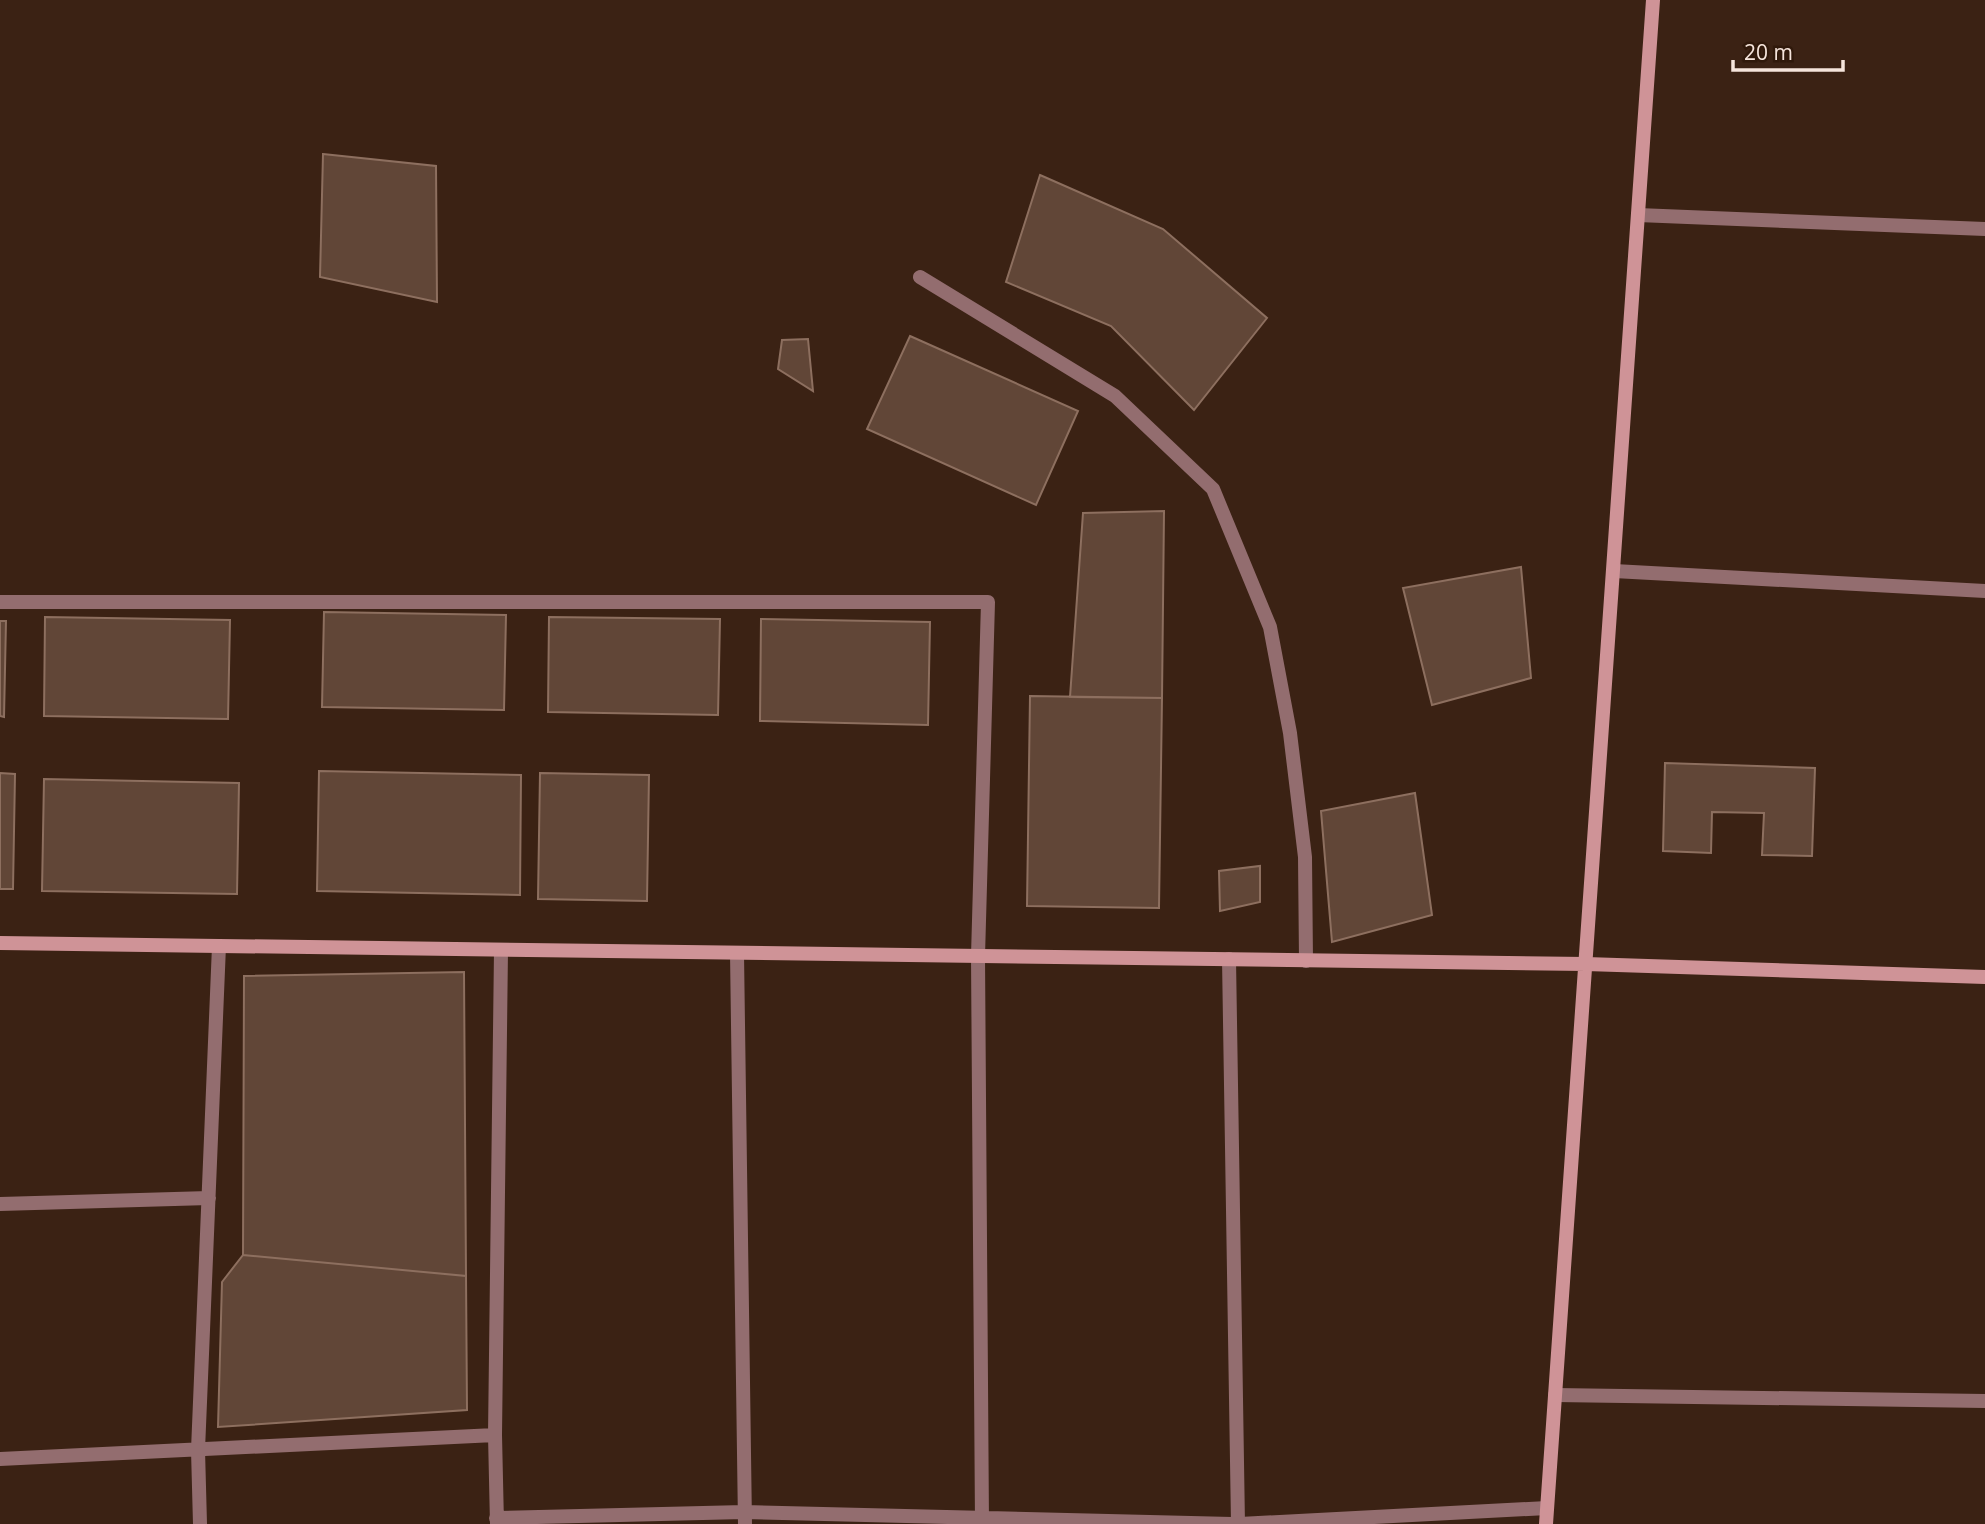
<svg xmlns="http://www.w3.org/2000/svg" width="1985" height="1524" viewBox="0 0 1985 1524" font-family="'Open Sans',sans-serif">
<rect width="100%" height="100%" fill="#3b2214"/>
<!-- building -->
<path fill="#614637" stroke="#8d6f5f" stroke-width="2" d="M 323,154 L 436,166 L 437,302 L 320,277 Z
M 1040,175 L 1163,229 L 1267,318 L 1194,410 L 1111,326 L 1006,282 Z
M 910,336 L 1078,411 L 1036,505 L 867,429 Z
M 808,339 L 813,391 L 778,369 L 782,340 Z
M 1164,511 L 1162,698 L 1070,697 L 1083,513 Z
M 1521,567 L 1531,678 L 1432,705 L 1403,588 Z
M 324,612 L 506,615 L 504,710 L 322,707 Z
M 45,617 L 230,620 L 228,719 L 44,716 Z
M 549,617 L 720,619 L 718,715 L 548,712 Z
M 761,619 L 930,622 L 928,725 L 760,721 Z
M 0,621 L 6,621 L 4,717 L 0,716 Z
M 1030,696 L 1162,698 L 1159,908 L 1027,906 Z
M 1665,763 L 1815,768 L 1812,856 L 1762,855 L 1764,813 L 1712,812 L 1711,853 L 1663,851 Z
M 319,771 L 521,775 L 520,895 L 317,891 Z
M 0,773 L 15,774 L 13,889 L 0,889 Z
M 540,773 L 649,775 L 647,901 L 538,899 Z
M 44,779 L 239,783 L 237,894 L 42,891 Z
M 1415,793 L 1432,915 L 1332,942 L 1321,811 Z
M 1260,866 L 1260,902 L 1220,911 L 1219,871 Z
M 464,972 L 466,1276 L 243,1255 L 244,976 Z
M 243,1255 L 466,1276 L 467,1410 L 218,1427 L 222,1282 Z"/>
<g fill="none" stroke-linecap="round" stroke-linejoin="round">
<!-- street -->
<path stroke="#936d6f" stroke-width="14" d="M 1638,215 L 1985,229
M 920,277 L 1115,396 L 1213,489 L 1270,627 L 1290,733 L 1305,857 L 1306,961
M 1614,571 L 1985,591
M 0,602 L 988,602 L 978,956 L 982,1524
M 737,953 L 745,1524
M 1229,959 L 1238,1524
M 0,1204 L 209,1198
M 1555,1395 L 1985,1401
M 0,1459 L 495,1435
M 496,1518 L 744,1512 L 1232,1524
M 200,1524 L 198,1450 L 219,946
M 497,1524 L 495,1435 L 501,950
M 1240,1524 L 1547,1508"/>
<!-- secondary -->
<path stroke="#cf9397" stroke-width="14" d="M 0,943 L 1586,964 L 1985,977
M 1546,1524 L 1653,0"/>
</g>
<!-- scale -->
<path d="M1733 60v10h110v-10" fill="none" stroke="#f6e5dc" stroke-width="3.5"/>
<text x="1744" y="60" font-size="21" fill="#f6e5dc" stroke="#30190b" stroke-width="5" paint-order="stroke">20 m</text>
</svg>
